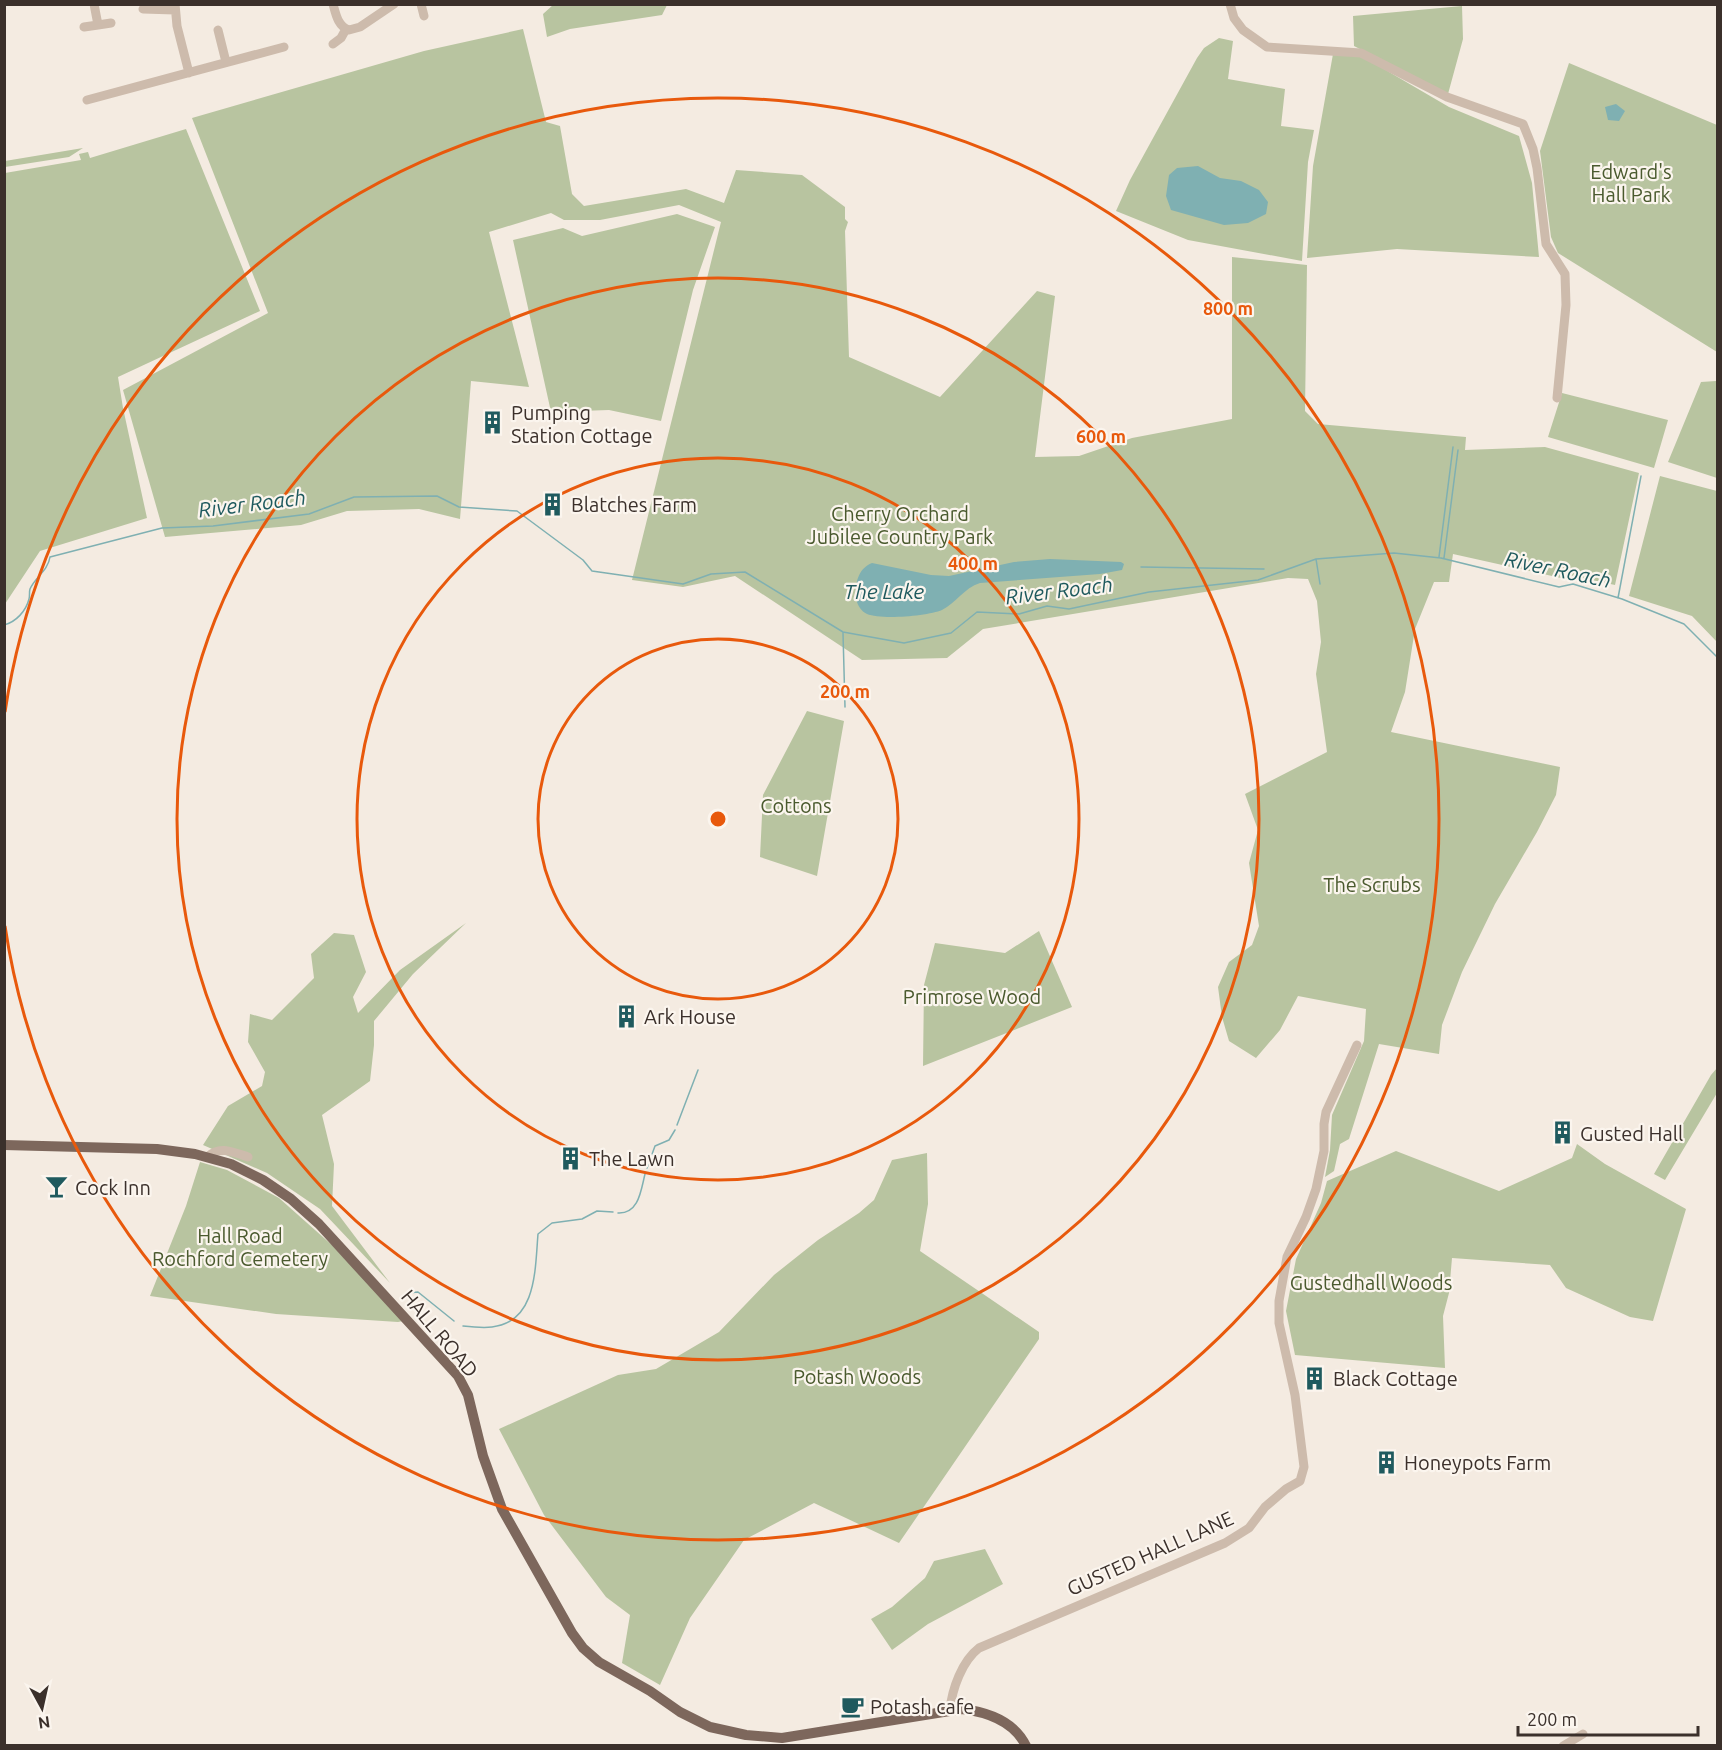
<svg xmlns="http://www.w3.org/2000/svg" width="1722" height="1750" viewBox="0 0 1722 1750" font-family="Ubuntu,sans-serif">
<rect width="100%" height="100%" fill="#f4ebe1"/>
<!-- green -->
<path fill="#b8c4a0" d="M 553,5 L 553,4 L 667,5 L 662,15 L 570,29 L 547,37 L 543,14 Z
M 1462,6 L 1463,39 L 1448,94 L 1354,46 L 1353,16 Z
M 523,29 L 546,122 L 560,126 L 572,194 L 584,206 L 686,189 L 724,203 L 736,170 L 802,175 L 845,207 L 845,219 L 848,222 L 845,231 L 849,357 L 940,397 L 1037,291 L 1055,296 L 1035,457 L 1079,456 L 1132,438 L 1232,419 L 1232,257 L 1307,265 L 1305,411 L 1318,424 L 1466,437 L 1465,450 L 1545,447 L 1639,473 L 1615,585 L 1569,575 L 1561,578 L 1453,554 L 1449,582 L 1434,582 L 1415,629 L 1405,692 L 1391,732 L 1560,767 L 1556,795 L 1537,832 L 1495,904 L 1462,972 L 1442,1025 L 1439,1054 L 1379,1044 L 1349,1139 L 1340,1144 L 1334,1171 L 1325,1177 L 1330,1150 L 1332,1115 L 1364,1041 L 1366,1009 L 1298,996 L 1280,1030 L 1256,1058 L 1229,1041 L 1222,1017 L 1218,987 L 1229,962 L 1252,945 L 1259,926 L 1249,863 L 1258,830 L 1245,794 L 1327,752 L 1316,674 L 1321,642 L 1317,601 L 1308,579 L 1288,578 L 983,629 L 947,658 L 862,660 L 735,576 L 683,587 L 632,580 L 721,222 L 679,205 L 600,220 L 564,220 L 551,213 L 489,232 L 529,387 L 471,381 L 460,519 L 419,509 L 347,511 L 301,525 L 165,537 L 123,390 L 268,313 L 192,118 L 424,51 Z
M 1219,38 L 1233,41 L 1228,79 L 1285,89 L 1281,126 L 1314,130 L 1308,162 L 1302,261 L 1188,240 L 1116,211 L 1130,180 L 1197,58 L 1204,48 Z
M 1333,54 L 1360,55 L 1449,107 L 1519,136 L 1532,183 L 1539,257 L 1397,249 L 1307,258 L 1313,166 Z
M 1569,63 L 1717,125 L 1717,352 L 1558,253 L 1551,237 L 1540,151 Z
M 186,129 L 260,311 L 118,377 L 123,408 L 147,518 L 40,551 L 5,604 L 5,173 L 81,160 L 79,154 L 88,152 L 90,158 Z
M 83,148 L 69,157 L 5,167 L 5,161 Z
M 677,214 L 715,227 L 693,290 L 661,421 L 609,410 L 551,412 L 513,240 L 563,228 L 582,236 Z
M 1716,381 L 1718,383 L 1717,478 L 1668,462 L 1701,382 Z
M 1562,393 L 1668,420 L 1654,468 L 1548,437 Z
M 1660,476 L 1717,491 L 1717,642 L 1692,616 L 1629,596 Z
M 807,711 L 844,721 L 817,876 L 760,857 L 763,795 Z
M 466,923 L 413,974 L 374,1021 L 374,1045 L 370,1081 L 322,1115 L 334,1164 L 332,1206 L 390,1283 L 320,1209 L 267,1173 L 203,1145 L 228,1106 L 262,1086 L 265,1072 L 248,1042 L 250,1014 L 272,1020 L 314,978 L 311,954 L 334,933 L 354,935 L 366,972 L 353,997 L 358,1013 L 400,970 Z
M 1039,931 L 1072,1007 L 923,1066 L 924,985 L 935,943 L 1005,953 Z
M 1717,1068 L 1717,1093 L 1665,1180 L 1654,1174 L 1711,1075 Z
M 1577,1144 L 1605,1164 L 1686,1209 L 1653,1321 L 1630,1317 L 1566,1288 L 1550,1265 L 1452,1258 L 1449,1293 L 1443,1316 L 1445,1368 L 1295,1355 L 1286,1311 L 1296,1259 L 1321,1203 L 1327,1181 L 1396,1151 L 1499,1191 L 1572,1158 Z
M 927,1153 L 928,1204 L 920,1251 L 1039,1332 L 1039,1339 L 899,1543 L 814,1503 L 744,1540 L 690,1618 L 660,1685 L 622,1663 L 630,1615 L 606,1597 L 544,1515 L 499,1429 L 618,1375 L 656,1369 L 719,1332 L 774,1275 L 818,1240 L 859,1213 L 874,1200 L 892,1160 Z
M 200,1162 L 227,1170 L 279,1198 L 333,1246 L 403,1321 L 398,1322 L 276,1314 L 150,1296 L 186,1206 Z
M 985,1549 L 1003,1584 L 928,1624 L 892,1650 L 871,1619 L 892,1607 L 925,1578 L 934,1561 Z"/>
<!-- water -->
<path fill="#7fb0b2" d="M 1616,104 L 1625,111 L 1619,121 L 1608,120 L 1605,107 Z
M 1198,166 L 1220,178 L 1241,181 L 1259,190 L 1268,202 L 1266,214 L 1248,223 L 1224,225 L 1171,210 L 1166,196 L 1169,175 L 1177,168 Z
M 1050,559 L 1121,562 L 1124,564 L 1122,570 L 1100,574 L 980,583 C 964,588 956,603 942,610 C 928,616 881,620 867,614 C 861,611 858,606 856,599 C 855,585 857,569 872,563 L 931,575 L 949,576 L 1014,562 Z"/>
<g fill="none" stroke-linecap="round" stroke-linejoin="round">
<!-- stream -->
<path stroke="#7fb0b2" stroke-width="1.5" d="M 1439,557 L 1453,447
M 1444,558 L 1458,450
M 1316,559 L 1320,584
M 1141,567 L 1264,569
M 1618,598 L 1641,476
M 4,625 C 16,622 26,611 29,599 C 30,595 29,592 30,589 C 35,577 48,571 50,557 L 162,528 L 213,526 L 309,514 L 354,497 L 437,496 L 459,507 L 517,511 L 583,560 L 592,571 L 683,584 L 711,574 L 745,572 L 843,632 L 904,643 L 951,633 L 977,612 L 1019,614 L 1047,606 L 1069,609 L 1149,592 L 1258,580 L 1316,559 L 1394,553 L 1441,558 L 1559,587 L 1573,584 L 1622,599 L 1684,624 L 1718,658
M 843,633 L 845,707
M 677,1125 L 698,1070
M 647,1168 L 655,1146 L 669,1140 L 675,1130
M 618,1213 C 639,1214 641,1190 645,1174
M 408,1293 L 418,1292 L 454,1321
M 463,1326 C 472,1327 483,1328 492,1327 C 537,1322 535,1269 538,1234 L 552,1223 L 582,1219 L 597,1211 L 613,1212"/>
<!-- minor -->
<path stroke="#cdbbac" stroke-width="9" d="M 94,4 L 98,25 L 111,23
M 175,4 L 177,26 L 189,73
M 333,4 C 336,15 338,26 349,30 L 360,27 L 394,4
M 421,4 L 424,16
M 1230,4 L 1234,18 L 1243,30 L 1267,47 L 1361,53 L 1447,97 L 1523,124 L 1533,149 L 1537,168 L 1546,244 L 1565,274 L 1566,305 L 1557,398
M 143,9 L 175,10
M 84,27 L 98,25
M 218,30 L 226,62
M 333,44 L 341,38 L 346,29
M 87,100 L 284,47
M 207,1157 C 220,1145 233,1152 248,1157
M 950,1710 C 952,1689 962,1661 979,1648 L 1225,1543 L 1249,1528 L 1265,1507 L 1286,1489 L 1300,1481 L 1304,1467 L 1295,1395 L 1279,1323 L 1279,1301 L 1287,1257 L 1306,1217 L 1316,1189 L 1324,1151 L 1324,1124 L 1326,1112 L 1357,1045
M 1563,1746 L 1583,1734"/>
<!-- major -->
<path stroke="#7d675c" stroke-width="10" d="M 4,1145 L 157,1149 L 195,1154 L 231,1164 L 263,1180 L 291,1199 L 319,1224 L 458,1376 L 468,1395 L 483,1456 L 502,1509 L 572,1633 L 583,1648 L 599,1662 L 650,1691 L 680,1712 L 710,1727 L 746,1735 L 782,1738 L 962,1709 C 987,1712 1014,1721 1026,1746"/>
</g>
<!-- distance rings -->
<g fill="none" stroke="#e8590c" stroke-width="3">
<circle cx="718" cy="819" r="180"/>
<circle cx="718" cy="819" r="361"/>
<circle cx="718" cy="819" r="541"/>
<path d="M5 712A721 721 0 1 1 5 926"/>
</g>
<!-- icons -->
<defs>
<symbol id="building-bare" viewBox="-9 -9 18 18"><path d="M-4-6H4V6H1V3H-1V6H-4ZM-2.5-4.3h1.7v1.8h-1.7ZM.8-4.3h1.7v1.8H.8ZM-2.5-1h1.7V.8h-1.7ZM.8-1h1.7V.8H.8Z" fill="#1f5a5e" stroke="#fbf5ee" stroke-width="2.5" paint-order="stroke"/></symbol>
<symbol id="bar-bare" viewBox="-9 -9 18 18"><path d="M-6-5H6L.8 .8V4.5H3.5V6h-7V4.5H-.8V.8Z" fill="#1f5a5e" stroke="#fbf5ee" stroke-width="2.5" paint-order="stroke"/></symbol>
<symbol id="cafe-bare" viewBox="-9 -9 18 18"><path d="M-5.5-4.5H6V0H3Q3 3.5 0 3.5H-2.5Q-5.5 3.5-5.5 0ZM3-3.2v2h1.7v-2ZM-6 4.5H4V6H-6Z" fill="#1f5a5e" stroke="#fbf5ee" stroke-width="2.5" paint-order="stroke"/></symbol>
</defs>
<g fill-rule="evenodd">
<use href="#building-bare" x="476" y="406" width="33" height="33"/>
<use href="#building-bare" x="536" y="488" width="33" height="33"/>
<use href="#building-bare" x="610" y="1000" width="33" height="33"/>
<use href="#building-bare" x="1546" y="1116" width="33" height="33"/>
<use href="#building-bare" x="554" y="1142" width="33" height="33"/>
<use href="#bar-bare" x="40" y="1170" width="33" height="33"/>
<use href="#building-bare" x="1298" y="1362" width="33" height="33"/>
<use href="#building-bare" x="1370" y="1446" width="33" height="33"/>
<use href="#cafe-bare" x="836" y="1690" width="33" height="33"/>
</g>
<g text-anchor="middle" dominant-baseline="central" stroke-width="4.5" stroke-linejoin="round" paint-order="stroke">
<!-- park labels -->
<g font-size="20" fill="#4a5a2e" stroke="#fbf5ee">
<text x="1631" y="171">Edward's<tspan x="1631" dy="23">Hall Park</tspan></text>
<text x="900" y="513">Cherry Orchard<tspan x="900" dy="23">Jubilee Country Park</tspan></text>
<text x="796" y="805">Cottons</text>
<text x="1372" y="884">The Scrubs</text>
<text x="972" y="996">Primrose Wood</text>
<text x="240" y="1235">Hall Road<tspan x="240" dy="23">Rochford Cemetery</tspan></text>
<text x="1371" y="1282">Gustedhall Woods</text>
<text x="857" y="1376">Potash Woods</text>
</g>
<!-- poi labels -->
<g font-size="20" fill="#3b302b" stroke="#fbf5ee" text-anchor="start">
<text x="511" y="412">Pumping<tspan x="511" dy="23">Station Cottage</tspan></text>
<text x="571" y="504">Blatches Farm</text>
<text x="644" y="1016">Ark House</text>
<text x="1580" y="1133">Gusted Hall</text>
<text x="589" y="1158">The Lawn</text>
<text x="75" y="1187">Cock Inn</text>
<text x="1333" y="1378">Black Cottage</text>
<text x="1404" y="1462">Honeypots Farm</text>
<text x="870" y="1706">Potash cafe</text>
</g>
<!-- street labels -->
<g font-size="20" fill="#3b302b" stroke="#fbf5ee">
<text transform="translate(440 1333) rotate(50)">HALL ROAD</text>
<text transform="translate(1150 1553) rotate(-24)">GUSTED HALL LANE</text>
</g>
<!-- water labels -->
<g font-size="21" font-style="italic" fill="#1f5a5e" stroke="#fbf5ee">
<text transform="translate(252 503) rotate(-7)">River Roach</text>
<text transform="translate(1558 569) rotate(12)">River Roach</text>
<text transform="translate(1059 590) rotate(-7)">River Roach</text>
<text x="884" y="591">The Lake</text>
</g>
</g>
<circle cx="718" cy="819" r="9" fill="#e8590c" stroke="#fbf5ee" stroke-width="3"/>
<g font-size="18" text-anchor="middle" font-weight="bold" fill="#e8590c" stroke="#fbf5ee" stroke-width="4.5" stroke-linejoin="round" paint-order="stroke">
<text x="1228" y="315">800 m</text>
<text x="1101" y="443">600 m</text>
<text x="973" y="570">400 m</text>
<text x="845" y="698">200 m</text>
</g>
<!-- border -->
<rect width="1722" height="1750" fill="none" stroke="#3b302b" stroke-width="12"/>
<!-- north arrow -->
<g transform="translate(42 1708) rotate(172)" stroke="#fbf5ee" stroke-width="4.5" paint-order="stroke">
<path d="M0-4.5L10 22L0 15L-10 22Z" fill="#3b302b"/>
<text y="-9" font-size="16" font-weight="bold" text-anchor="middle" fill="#3b302b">N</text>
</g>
<!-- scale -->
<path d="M1518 1726v9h180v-9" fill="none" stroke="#3b302b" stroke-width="3"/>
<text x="1527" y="1726" font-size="18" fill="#3b302b" stroke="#fbf5ee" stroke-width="4.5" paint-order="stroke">200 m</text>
</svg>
